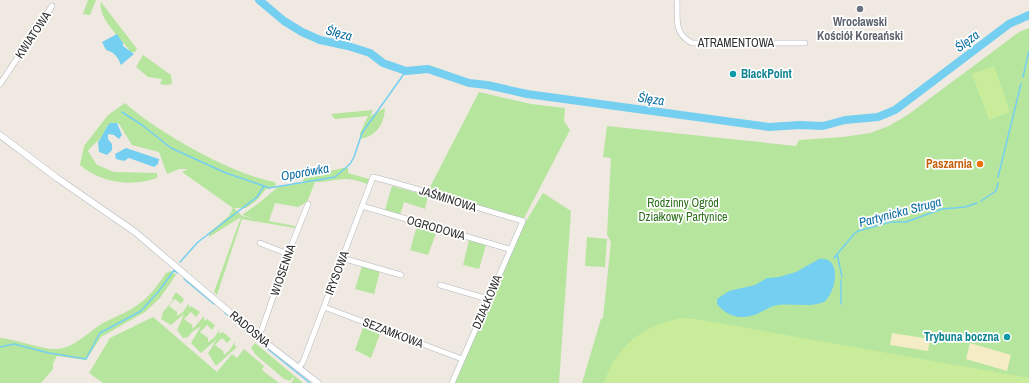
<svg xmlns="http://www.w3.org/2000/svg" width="1029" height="383" viewBox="0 0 1029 383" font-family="'Archivo Narrow',sans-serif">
<rect width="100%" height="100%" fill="#efe9e1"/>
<!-- green -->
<path fill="#b6e59e" d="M 88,0 L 96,0 L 90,15 L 83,14 Z
M 101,2 L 137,49 L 135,52 L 131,52 C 122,40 97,17 101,2 Z
M 1029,28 L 1029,383 L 582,383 L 601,319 L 603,318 L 611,242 L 607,235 L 611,158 L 603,157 L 607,126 L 796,146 L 799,140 L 843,137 L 870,133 L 889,126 L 909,114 L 1019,32 Z
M 143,55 L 171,75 L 172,84 L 167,85 L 160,84 L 162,79 L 148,77 L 136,67 Z
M 479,92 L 531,104 L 565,108 L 564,121 L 570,130 L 523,220 L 428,191 Z
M 125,103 C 157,132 233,175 275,182 L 276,187 L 266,189 L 257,200 L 246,208 L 234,208 L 242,216 L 257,219 L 242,215 L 259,203 L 278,187 L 303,183 L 303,180 L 307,176 L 343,168 L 348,168 L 348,173 L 369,179 L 367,184 C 342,174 338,182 315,182 L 307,202 L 298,207 L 275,203 L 269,221 L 295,226 L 295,228 L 242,219 L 217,295 L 214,292 L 241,217 L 209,237 L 209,233 L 229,216 L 233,208 L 182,172 L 188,169 L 179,169 L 167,174 L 159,152 L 132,145 L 119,124 C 117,123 113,122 110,124 C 105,126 106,131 103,135 C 100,140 93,144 88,151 L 97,165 L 114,172 L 157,173 L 157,178 C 131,187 101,183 80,165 L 84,146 L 108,115 Z
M 385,108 C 384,124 377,136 360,139 L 360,133 L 368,116 L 335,119 L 331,114 L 373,110 L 370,116 Z
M 392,186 L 428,196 L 425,209 L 404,202 L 400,215 L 385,210 Z
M 543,193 L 571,211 L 559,383 L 455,383 L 522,228 Z
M 417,226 L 437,231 L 428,255 L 410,250 Z
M 587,237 L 607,239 L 605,267 L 585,266 Z
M 469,240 L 486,245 L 479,269 L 463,265 Z
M 362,266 L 380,271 L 374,294 L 355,289 Z
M 171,271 L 176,275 L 160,298 L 145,312 L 101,337 L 86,360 L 57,356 L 53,363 L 53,369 L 41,383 L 0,383 L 0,338 C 17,339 42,350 57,349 C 75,348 90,330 105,322 C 119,315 133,310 145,299 C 153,292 160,282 166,273 Z
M 176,292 L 184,299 L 181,304 L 175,299 L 169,306 L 177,312 L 177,316 L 183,312 L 189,303 L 189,308 L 191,306 L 200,312 L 196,317 L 191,312 L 184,319 L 192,325 L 193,329 L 204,316 L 204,321 L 207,319 L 215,325 L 212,330 L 207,325 L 200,332 L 208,338 L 208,342 L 214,338 L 220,329 L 219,334 L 223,332 L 231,339 L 227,343 L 222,338 L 215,345 L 223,351 L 224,355 L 229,351 L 235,342 L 235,347 L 238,346 L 216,366 L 208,353 L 217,339 L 201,353 L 191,343 L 201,326 L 192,332 L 188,337 L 183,338 L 177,330 L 184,314 L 171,325 L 161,319 L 163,312 L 173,300 L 172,298 Z
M 153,317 L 217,372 L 232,354 L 237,358 L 244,349 L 264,366 L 262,370 L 279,383 L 103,383 L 89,373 L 110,338 Z
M 364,325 L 381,331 L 371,358 L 355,350 Z
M 255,343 L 303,383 L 291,383 L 294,378 L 293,377 L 290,381 L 284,379 L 256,355 L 251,348 Z"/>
<!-- sand -->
<path fill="#f3ecc5" d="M 892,333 L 930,339 L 928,351 L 890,345 Z
M 970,343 L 1011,355 L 1007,371 L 966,359 Z"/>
<!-- pitch -->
<path fill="#c9ec9a" d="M 994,66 L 1010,112 L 989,120 L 972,74 Z
M 682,318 L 696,319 L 1029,378 L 1029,383 L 604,383 C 616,346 643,325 682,318 Z"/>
<!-- water -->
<path fill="#75cff0" d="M 117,34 L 123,43 L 123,46 L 134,54 L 121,65 C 118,57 114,52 106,50 L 102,42 Z
M 110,123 L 117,123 L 122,135 L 119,139 L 114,135 L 108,134 L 108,139 L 112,144 L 112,150 L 107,155 L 99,152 L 98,142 C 103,136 105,128 110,123 Z
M 126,148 L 159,159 L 158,164 L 154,167 L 129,158 L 124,161 L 116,159 L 115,154 Z
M 819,259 C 843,256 836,293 824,302 C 808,308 794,303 778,305 C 771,306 767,309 761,312 C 745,321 728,318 717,304 L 717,299 L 729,291 L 755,285 L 767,278 L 779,277 L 796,272 Z"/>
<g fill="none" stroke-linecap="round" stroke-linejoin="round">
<!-- stream -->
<path stroke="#75cff0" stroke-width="1.5" d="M 1023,77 L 1029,51
M 122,112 L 142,125 L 171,148 L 226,173 L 264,186
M 998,177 L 1021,84
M 981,201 L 996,191 L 998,183
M 837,254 L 842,277
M 834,258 L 854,234 L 858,231 L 890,222 L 906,222 L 942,209 L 965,207 L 977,203
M 180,262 L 198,242 L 257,197 L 264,186 L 269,188 L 335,177 L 350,164 L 354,157 L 362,133 L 406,71
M 174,270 L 177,273
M 184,279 L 214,304
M 841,304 L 841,280
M 225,313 L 253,337
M 258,341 L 310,383
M 0,347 L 14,344 L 49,353 L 86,359 L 100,333 L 141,311 L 158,292 L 175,269"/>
<!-- river -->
<path stroke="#75cff0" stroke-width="8" d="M 259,0 L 284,21 L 302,32 L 320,40 L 348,46 L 370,53 L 383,63 L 406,71 L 428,69 L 469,83 L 487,85 L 527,94 L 769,127 L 800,125 L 823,126 L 845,120 L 878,117 L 895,110 L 1009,24 L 1029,15"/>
<defs>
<path id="minor" d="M 677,0 C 678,19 673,33 692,43 L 805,43
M 0,84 L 52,6
M 362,206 L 509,249
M 260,243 L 288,254
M 342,258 L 401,275
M 440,285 L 488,299
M 324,307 L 462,359
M 258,336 L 262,329 L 288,254 L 308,204
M 298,368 L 303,362 L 373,177 C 424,190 473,207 523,221 L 452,383"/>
<path id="tertiary" d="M 0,135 L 57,178 L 135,232 L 261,339 L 318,383"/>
</defs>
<!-- minor casing -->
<use href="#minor" stroke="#b4b7c1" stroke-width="6"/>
<!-- tertiary casing -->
<use href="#tertiary" stroke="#b4b7c1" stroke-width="7"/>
<!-- minor -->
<use href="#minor" stroke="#fff" stroke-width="5"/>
<!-- tertiary -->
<use href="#tertiary" stroke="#fff" stroke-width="6"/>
</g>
<!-- markers -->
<circle fill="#6b7280" stroke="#fff" stroke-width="1.5" cx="860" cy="9" r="4"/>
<g fill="#0f9aa8" stroke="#fff" stroke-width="1.5">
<circle cx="733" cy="74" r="4"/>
<circle cx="1007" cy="337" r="4"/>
</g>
<circle fill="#e8710a" stroke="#fff" stroke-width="1.5" cx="980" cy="164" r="4"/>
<g text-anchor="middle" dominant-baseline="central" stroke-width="3.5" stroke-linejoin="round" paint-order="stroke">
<!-- worship labels -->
<g font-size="12" font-weight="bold" fill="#5b616d" stroke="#fff">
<text x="860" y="22">Wrocławski<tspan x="860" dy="14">Kościół Koreański</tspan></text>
</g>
<!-- street labels -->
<g font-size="12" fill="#2e2e2e" stroke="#fff">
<text transform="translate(33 35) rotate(-56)">KWIATOWA</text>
<text x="736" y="43">ATRAMENTOWA</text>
<text transform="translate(448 199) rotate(18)">JAŚMINOWA</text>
<text transform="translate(436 228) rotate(16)">OGRODOWA</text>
<text transform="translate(283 270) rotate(-71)">WIOSENNA</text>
<text transform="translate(337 273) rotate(-69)">IRYSOWA</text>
<text transform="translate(487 302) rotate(-67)">DZIAŁKOWA</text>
<text transform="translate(250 329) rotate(40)">RADOSNA</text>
<text transform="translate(393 333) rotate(21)">SEZAMKOWA</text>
</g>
<!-- culture labels -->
<g font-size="12" font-weight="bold" fill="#0d838f" stroke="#fff" text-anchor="start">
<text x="741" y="74">BlackPoint</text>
<text x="999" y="337" text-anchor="end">Trybuna boczna</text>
</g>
<!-- food labels -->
<g font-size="12" font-weight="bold" fill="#c56008" stroke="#fff" text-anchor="end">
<text x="972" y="164">Paszarnia</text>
</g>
<!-- park labels -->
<g font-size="12" fill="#2c6e1b" stroke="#fff">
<text x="683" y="203">Rodzinny Ogród<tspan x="683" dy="14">Działkowy Partynice</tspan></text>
</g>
<!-- water labels -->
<g font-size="13" font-style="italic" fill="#0d6fa3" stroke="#fff">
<text transform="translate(339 33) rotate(15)">Ślęza</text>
<text transform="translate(967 41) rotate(-37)">Ślęza</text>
<text transform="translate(651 99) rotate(8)">Ślęza</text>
<text transform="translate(305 172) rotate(-10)">Oporówka</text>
<text transform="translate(900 212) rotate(-15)">Partynicka Struga</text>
</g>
</g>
</svg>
